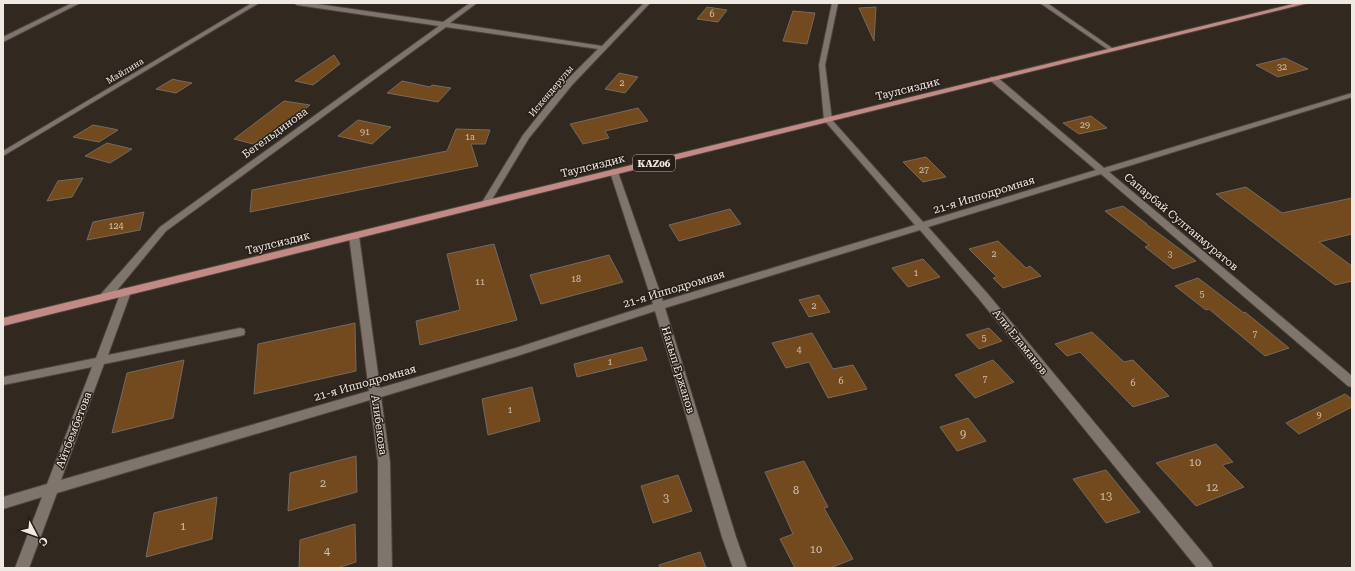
<svg xmlns="http://www.w3.org/2000/svg" width="1355" height="571" viewBox="0 0 1355 571" font-family="'Roboto Serif',serif">
<rect width="100%" height="100%" fill="#312820"/>
<!-- building -->
<path fill="#724a1e" stroke="#746a61" d="M 707,7 L 727,10 L 718,22 L 697,19 Z
M 876,7 L 874,41 L 859,8 Z
M 793,11 L 815,13 L 807,44 L 783,41 Z
M 334,55 L 340,64 L 313,85 L 295,81 Z
M 1285,58 L 1308,69 L 1278,77 L 1256,65 Z
M 619,73 L 638,77 L 625,93 L 605,89 Z
M 173,79 L 176,80 L 192,83 L 176,93 L 156,89 Z
M 402,81 L 430,87 L 432,85 L 451,88 L 438,102 L 387,93 Z
M 284,101 L 310,105 L 288,123 L 285,123 L 253,144 L 234,139 Z
M 638,108 L 648,121 L 605,131 L 609,138 L 583,144 L 570,124 Z
M 1091,116 L 1107,128 L 1079,134 L 1063,123 Z
M 358,120 L 391,127 L 372,144 L 338,136 Z
M 93,125 L 114,129 L 118,130 L 99,142 L 73,137 Z
M 456,129 L 490,130 L 485,144 L 471,144 L 478,166 L 250,212 L 252,190 L 447,151 Z
M 107,143 L 132,149 L 110,163 L 85,156 Z
M 926,157 L 946,177 L 923,182 L 903,162 Z
M 83,178 L 72,197 L 47,201 L 58,181 Z
M 1246,187 L 1282,213 L 1352,198 L 1352,234 L 1319,242 L 1352,266 L 1352,281 L 1335,285 L 1216,194 Z
M 1123,206 L 1147,224 L 1146,224 L 1196,261 L 1173,269 L 1145,247 L 1149,245 L 1105,211 Z
M 730,209 L 741,224 L 679,241 L 669,225 Z
M 144,212 L 140,230 L 87,240 L 93,222 Z
M 998,241 L 1026,268 L 1030,266 L 1041,276 L 1003,288 L 993,278 L 997,277 L 969,249 Z
M 494,244 L 517,320 L 420,345 L 416,321 L 460,310 L 447,254 Z
M 609,255 L 623,282 L 541,304 L 530,275 Z
M 923,259 L 940,277 L 908,287 L 892,268 Z
M 1198,278 L 1244,313 L 1245,312 L 1289,348 L 1265,356 L 1209,309 L 1206,310 L 1175,286 Z
M 819,295 L 830,312 L 809,317 L 799,300 Z
M 355,323 L 356,371 L 254,394 L 258,344 Z
M 989,328 L 1002,341 L 979,349 L 966,335 Z
M 1092,332 L 1124,362 L 1133,360 L 1169,396 L 1133,407 L 1080,352 L 1067,356 L 1055,344 Z
M 812,333 L 833,369 L 853,365 L 867,389 L 828,398 L 809,362 L 786,368 L 772,343 Z
M 642,347 L 647,360 L 577,377 L 574,364 Z
M 184,360 L 173,418 L 112,433 L 127,373 Z
M 993,360 L 1014,382 L 975,398 L 955,375 Z
M 532,387 L 540,421 L 488,435 L 482,399 Z
M 1345,394 L 1352,399 L 1352,407 L 1299,434 L 1286,423 Z
M 968,418 L 986,441 L 957,451 L 940,427 Z
M 1216,444 L 1233,462 L 1222,465 L 1244,487 L 1196,506 L 1156,463 Z
M 356,456 L 357,492 L 288,511 L 290,473 Z
M 804,461 L 828,507 L 824,508 L 853,559 L 830,568 L 795,568 L 780,539 L 793,534 L 765,472 Z
M 1106,470 L 1140,512 L 1106,523 L 1073,479 Z
M 678,475 L 692,511 L 653,523 L 641,486 Z
M 217,497 L 212,539 L 146,557 L 154,513 Z
M 355,524 L 356,562 L 337,568 L 299,568 L 300,540 Z
M 700,552 L 706,568 L 660,568 L 659,565 Z"/>
<g fill="none" stroke-linecap="round" stroke-linejoin="round">
<defs>
<path id="minor" d="M 72,3 L 80,3 L 3,42 L 3,37 Z
M 252,3 L 259,3 L 3,156 L 3,151 Z
M 294,3 L 310,3 L 443,22 L 470,3 L 477,3 L 450,23 L 602,46 L 644,3 L 650,3 L 572,85 L 529,138 L 488,206 L 482,206 L 481,204 L 523,135 L 566,81 L 598,49 L 446,27 L 166,231 L 109,300 L 101,300 L 100,297 L 101,294 L 160,227 L 439,26 L 297,5 Z
M 832,3 L 838,3 L 825,65 L 832,120 L 923,222 L 1096,170 L 991,81 L 991,77 L 997,77 L 1104,168 L 1352,93 L 1352,97 L 1109,172 L 1352,376 L 1352,387 L 1348,386 L 1101,174 L 928,227 L 987,293 L 1211,563 L 1213,568 L 1197,568 L 979,299 L 920,230 L 665,308 L 736,537 L 747,568 L 733,568 L 722,537 L 655,311 L 517,356 L 381,397 L 390,462 L 392,568 L 378,568 L 378,462 L 370,400 L 57,493 L 29,568 L 15,568 L 42,497 L 3,509 L 3,497 L 47,484 L 92,367 L 3,385 L 3,377 L 96,358 L 122,289 L 126,288 L 131,292 L 108,355 L 240,328 L 244,329 L 245,332 L 244,335 L 240,336 L 104,364 L 61,480 L 369,391 L 349,236 L 351,234 L 354,233 L 359,236 L 380,388 L 516,348 L 653,304 L 610,172 L 611,170 L 614,169 L 618,172 L 663,301 L 915,225 L 824,120 L 819,65 Z
M 1040,3 L 1047,3 L 1115,50 L 1110,51 Z"/>
<path id="major" d="M 1297,3 L 1308,3 L 3,326 L 3,318 Z"/>
</defs>
<!-- minor casing -->
<use href="#minor" stroke="#4c453e" stroke-width="2"/>
<!-- major casing -->
<use href="#major" stroke="#4c453e" stroke-width="2"/>
<!-- minor -->
<use href="#minor" fill="#7f756c" fill-rule="evenodd"/>
<!-- major -->
<use href="#major" fill="#c28985" fill-rule="evenodd"/>
</g>
<g text-anchor="middle" dominant-baseline="central" stroke-width="3" stroke-linejoin="round" paint-order="stroke">
<!-- number labels -->
<g font-size="9" fill="#d0c1b2">
<text x="712" y="14">6</text>
<text x="1282" y="67">32</text>
<text x="622" y="83">2</text>
<text x="1085" y="125">29</text>
<text x="365" y="132">91</text>
<text x="470" y="137">1а</text>
<text x="924" y="170">27</text>
<text x="116" y="226">124</text>
<text x="994" y="254">2</text>
<text x="1170" y="254">3</text>
<text x="916" y="273">1</text>
<text x="576" y="279">18</text>
<text x="480" y="282">11</text>
<text x="1202" y="294">5</text>
<text x="814" y="306">2</text>
<text x="1255" y="334">7</text>
<text x="984" y="338">5</text>
<text x="799" y="350">4</text>
<text x="610" y="362">1</text>
<text x="985" y="379">7</text>
<text x="841" y="381">6</text>
<text x="1133" y="383">6</text>
<text x="510" y="410">1</text>
<text x="1319" y="415">9</text>
</g>
<!-- far-street labels -->
<g font-size="9" fill="#efe9e4" stroke="#271f17">
<text transform="translate(125 71) rotate(-31)">Майлина</text>
<text transform="translate(551 91) rotate(-50)">Искендерулы</text>
</g>
<!-- shield labels -->
<rect fill="#271f17" stroke="#b3aca6" stroke-width="1" x="633" y="155" width="42" height="16" rx="3"/>
<g font-size="10" font-weight="bold" fill="#efe9e4">
<text x="654" y="163">KAZ06</text>
</g>
<!-- street labels -->
<g font-size="11" fill="#efe9e4" stroke="#271f17">
<text transform="translate(908 89) rotate(-14)">Таулсиздик</text>
<text transform="translate(275 133) rotate(-36)">Бегельдинова</text>
<text transform="translate(593 166) rotate(-14)">Таулсиздик</text>
<text transform="translate(984 195) rotate(-17)">21-я Ипподромная</text>
<text transform="translate(1181 222) rotate(40)">Сапарбай Султанмуратов</text>
<text transform="translate(278 243) rotate(-14)">Таулсиздик</text>
<text transform="translate(674 289) rotate(-17)">21-я Ипподромная</text>
<text transform="translate(1020 342) rotate(51)">Али Еламанов</text>
<text transform="translate(678 370) rotate(73)">Накып Ержанов</text>
<text transform="translate(365 383) rotate(-16)">21-я Ипподромная</text>
<text transform="translate(379 425) rotate(82)">Алибекова</text>
<text transform="translate(74 430) rotate(-69)">Айтбембетова</text>
</g>
<!-- near-number labels -->
<g font-size="11" fill="#d0c1b2">
<text x="963" y="434">9</text>
<text x="1195" y="462">10</text>
<text x="323" y="483">2</text>
<text x="1212" y="487">12</text>
<text x="796" y="490">8</text>
<text x="1106" y="496">13</text>
<text x="666" y="498">3</text>
<text x="183" y="526">1</text>
<text x="816" y="549">10</text>
<text x="327" y="551">4</text>
</g>
</g>
<!-- border -->
<rect width="1355" height="571" fill="none" stroke="#efe9e4" stroke-width="8"/>
<!-- north arrow -->
<g transform="translate(36 535) rotate(131)" stroke="#271f17" stroke-width="3" paint-order="stroke">
<path d="M0-3L7 15L0 10L-7 15Z" fill="#efe9e4"/>
<text y="-6" font-size="11" font-weight="bold" text-anchor="middle" fill="#efe9e4">С</text>
</g>
</svg>
